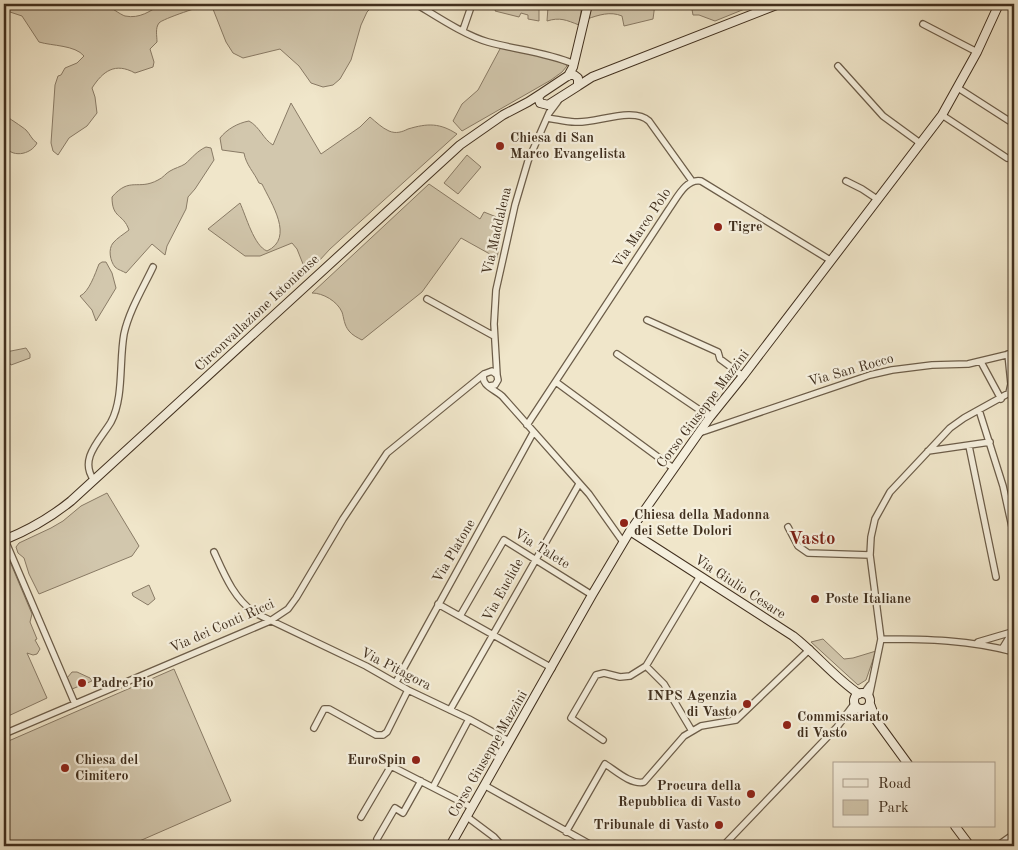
<svg xmlns="http://www.w3.org/2000/svg" width="1018" height="850" viewBox="0 0 1018 850" font-family="'Old Standard TT',serif">
<rect width="100%" height="100%" fill="#f0e6ca"/>
<filter id="stains"><feTurbulence type="fractalNoise" baseFrequency=".004" numOctaves="4"/><feColorMatrix values="0 0 0 0 .2 0 0 0 0 .09 0 0 0 0 .02 0 0 0 .5 -.17"/></filter>
<radialGradient id="worn" r=".72"><stop offset=".6" stop-color="#630" stop-opacity="0"/><stop offset="1" stop-color="#630" stop-opacity=".3"/></radialGradient>
<!-- green -->
<path fill="#d2c7ad" stroke="#897b66" d="M 4,4 L 104,4 C 109,6 121,15 125,16 C 140,19 150,11 162,4 L 375,4 L 367,12 L 361,25 L 351,60 L 340,79 L 333,85 L 323,87 L 311,83 L 299,66 L 280,49 L 243,58 L 233,53 L 226,42 L 211,4 C 204,5 162,19 159,23 C 155,28 157,36 157,42 L 150,49 L 154,62 L 153,67 L 135,73 C 115,62 103,71 92,88 L 95,97 L 97,113 L 87,126 L 69,138 L 58,155 L 53,151 L 51,143 L 55,85 L 58,76 L 61,75 L 65,68 L 77,63 L 84,56 C 75,45 52,46 39,42 L 22,16 L 4,10 Z
M 498,4 L 582,4 L 579,25 C 566,20 560,17 547,21 L 548,7 L 539,7 L 539,21 L 528,19 L 528,15 L 521,13 L 519,17 L 495,11 Z
M 590,4 L 655,4 L 653,19 L 624,26 L 622,16 C 610,11 599,15 587,19 Z
M 691,4 L 757,4 L 715,21 L 699,15 L 693,15 Z
M 501,47 L 564,62 L 567,66 L 562,72 L 551,80 L 462,131 L 453,121 L 462,104 L 478,90 Z
M 291,103 L 321,154 L 360,127 L 370,117 C 376,122 382,128 389,131 C 396,134 402,132 408,129 C 428,123 440,123 457,134 L 330,249 L 307,274 L 297,249 L 292,243 L 260,256 L 245,256 L 208,229 L 240,203 C 246,216 254,246 267,251 C 295,238 271,203 262,184 L 259,183 C 254,172 246,165 244,153 L 222,150 L 220,138 C 227,129 238,123 249,121 C 260,127 263,139 273,145 Z
M 4,115 C 6,116 24,128 26,130 C 30,134 32,140 37,143 C 31,155 10,159 4,144 C 2,136 3,123 4,115 Z
M 206,147 L 211,148 L 214,160 L 195,189 L 188,197 L 186,209 L 167,246 L 165,255 L 152,244 L 126,273 C 123,271 118,270 115,267 C 110,261 108,249 113,243 C 117,238 124,234 129,230 C 123,213 112,219 112,197 C 130,176 138,191 158,180 C 163,178 166,173 170,171 C 175,168 180,167 185,164 C 192,158 197,151 206,147 Z
M 467,155 L 481,167 L 458,194 L 444,183 Z
M 429,184 L 480,219 L 484,212 L 504,220 L 497,258 L 461,238 L 422,292 L 362,340 C 358,338 352,335 349,331 C 344,325 344,318 342,312 C 337,301 323,293 312,293 Z
M 102,262 L 106,262 L 112,273 L 116,288 L 96,321 L 92,310 L 80,296 C 89,292 95,274 99,264 Z
M 4,344 L 6,352 L 26,348 L 30,354 L 30,358 L 11,365 L 4,355 Z
M 107,493 L 139,546 L 132,556 L 39,594 L 29,574 L 24,558 L 18,553 L 16,547 L 19,543 L 51,528 L 63,521 L 81,506 Z
M 4,556 L 8,557 L 32,614 L 30,622 L 37,639 L 35,640 L 40,649 L 37,654 L 33,655 L 27,653 L 47,698 L 4,718 Z
M 149,585 L 155,599 L 148,605 L 133,596 L 132,593 Z
M 823,639 L 844,659 L 853,658 L 876,651 L 866,680 L 858,685 L 811,642 Z
M 174,669 L 231,801 L 128,846 L 4,846 L 4,743 Z
M 72,672 L 77,672 L 90,678 L 92,681 L 72,689 L 69,686 L 67,678 Z"/>
<g fill="none" stroke-linecap="round" stroke-linejoin="round">
<defs>
<path id="street" d="M 416,4 C 436,16 466,36 488,42 C 517,50 546,52 574,64
M 923,24 L 977,52
M 463,30 L 472,4
M 838,66 L 883,116 L 920,143
M 958,88 L 1014,124
M 942,115 L 1007,158
M 547,118 C 556,119 566,122 575,122 C 595,124 633,106 649,121 L 692,181
M 846,181 L 862,189 L 877,199
M 427,299 L 494,336
M 647,320 L 718,352 L 720,359 L 743,376
M 617,354 L 710,417
M 981,362 L 1001,399
M 497,375 L 494,324 L 496,290 L 515,205 L 528,161 L 549,113 L 558,101
M 556,382 L 673,468
M 489,386 L 495,385 L 498,380 L 497,375 L 492,371 L 484,374 C 480,385 494,389 502,396 L 589,494 L 623,542
M 979,410 L 1003,486 L 1014,536
M 527,425 L 669,209 C 677,198 686,178 701,181 L 830,260
M 699,433 L 870,375 L 892,370 L 932,365 L 968,364 L 1014,353
M 969,446 L 996,577
M 928,451 L 990,442
M 94,480 C 78,459 101,439 111,422 C 124,398 119,361 124,334 C 129,311 143,288 153,267
M 788,527 L 798,546 L 808,553 L 870,555
M 5,540 L 75,704
M 214,552 C 224,574 234,599 255,613 L 366,666 L 408,690 L 469,719 L 509,741
M 438,604 L 552,668
M 460,616 L 504,540 L 592,595
M 881,639 C 927,639 970,640 1014,652
M 978,642 L 1012,632
M 1004,648 L 1014,639
M 1002,649 L 1013,631
M 646,666 L 664,684 L 692,731
M 396,682 L 533,433
M 864,693 L 870,685
M 869,697 L 881,639 L 870,555 L 871,537 L 875,519 L 890,492 L 950,428 L 964,418 L 1009,393 L 1011,384 L 1008,354
M 450,710 L 579,484
M 847,716 L 859,708
M 314,728 L 324,709 L 329,709 L 376,735 L 383,735 L 387,732 L 408,690
M 4,734 L 270,621 L 288,609 L 296,598 L 343,519 L 387,453 L 484,374
M 603,740 L 571,718 L 596,675 L 604,673 L 620,677 L 630,676 L 646,666 L 700,576
M 484,785 L 593,846
M 433,787 L 469,719
M 466,816 L 494,837 L 502,846
M 361,817 L 391,766 L 471,807
M 566,832 L 605,764 C 616,771 631,785 644,782 L 684,736 L 701,726 L 736,720 L 810,649
M 377,839 L 395,808 L 403,813 L 421,781
M 723,846 L 837,727 L 855,703
M 997,846 L 1014,834"/>
<path id="secondary" d="M 569,75 L 574,75 L 578,78 L 578,86 L 548,105 L 540,103 L 538,97 L 542,93 Z
M 568,76 L 573,67 L 588,4
M 578,86 L 592,77 L 779,4
M 630,531 L 793,636 C 816,654 835,678 859,694
M 4,540 C 29,530 50,518 71,501 L 460,145 L 503,115 L 528,102 L 542,93
M854 701a8 8 0 1 1 16 0a8 8 0 1 1-16 0Z
M 870,704 L 876,720 L 908,764
M 955,826 L 970,846
M 450,846 L 592,595 L 630,531 L 710,417 L 743,376 L 942,115 L 977,52 L 999,4"/>
</defs>
<!-- street casing -->
<use href="#street" stroke="#6c5d49" stroke-width="8"/>
<!-- secondary casing -->
<use href="#secondary" stroke="#402f1e" stroke-width="10"/>
<!-- street -->
<use href="#street" stroke="#f5efdd" stroke-width="5.5"/>
<!-- secondary -->
<use href="#secondary" stroke="#f5efdd" stroke-width="8"/>
</g>
<!-- markers -->
<g fill="#8f2418" stroke="#f5efdd" stroke-width="2">
<circle cx="500" cy="146" r="5"/>
<circle cx="718" cy="227" r="5"/>
<circle cx="624" cy="523" r="5"/>
<circle cx="815" cy="599" r="5"/>
<circle cx="82" cy="683" r="5"/>
<circle cx="747" cy="704" r="5"/>
<circle cx="787" cy="725" r="5"/>
<circle cx="416" cy="760" r="5"/>
<circle cx="65" cy="768" r="5"/>
<circle cx="751" cy="794" r="5"/>
<circle cx="719" cy="825" r="5"/>
</g>
<g text-anchor="middle" dominant-baseline="central" stroke-width="4.5" stroke-linejoin="round" paint-order="stroke">
<!-- poi labels -->
<g font-size="14" font-weight="bold" fill="#402f1e" stroke="#f5efdd" text-anchor="start">
<text x="510" y="138">Chiesa di San<tspan x="510" dy="16">Marco Evangelista</tspan></text>
<text x="728" y="227">Tigre</text>
<text x="634" y="515">Chiesa della Madonna<tspan x="634" dy="16">dei Sette Dolori</tspan></text>
<text x="825" y="599">Poste Italiane</text>
<text x="92" y="683">Padre Pio</text>
<text x="737" y="696" text-anchor="end">INPS Agenzia<tspan x="737" dy="16">di Vasto</tspan></text>
<text x="797" y="717">Commissariato<tspan x="797" dy="16">di Vasto</tspan></text>
<text x="75" y="760">Chiesa del<tspan x="75" dy="16">Cimitero</tspan></text>
<text x="406" y="760" text-anchor="end">EuroSpin</text>
<text x="741" y="786" text-anchor="end">Procura della<tspan x="741" dy="16">Repubblica di Vasto</tspan></text>
<text x="709" y="825" text-anchor="end">Tribunale di Vasto</text>
</g>
<!-- street labels -->
<g font-size="14" fill="#402f1e" stroke="#f5efdd">
<text transform="translate(642 228) rotate(-56)">Via Marco Polo</text>
<text transform="translate(497 231) rotate(-77)">Via Maddalena</text>
<text transform="translate(257 313) rotate(-43)">Circonvallazione Istoniense</text>
<text transform="translate(851 370) rotate(-16)">Via San Rocco</text>
<text transform="translate(703 409) rotate(-53)">Corso Giuseppe Mazzini</text>
<text transform="translate(542 549) rotate(32)">Via Talete</text>
<text transform="translate(454 551) rotate(-60)">Via Platone</text>
<text transform="translate(740 587) rotate(33)">Via Giulio Cesare</text>
<text transform="translate(503 590) rotate(-61)">Via Euclide</text>
<text transform="translate(222 626) rotate(-24)">Via dei Conti Ricci</text>
<text transform="translate(396 669) rotate(27)">Via Pitagora</text>
<text transform="translate(488 754) rotate(-60)">Corso Giuseppe Mazzini</text>
</g>
<!-- district labels -->
<g font-size="19" font-weight="bold" fill="#7a1f14" stroke="#f5efdd">
<text x="812" y="539">Vasto</text>
</g>
</g>
<!-- margin -->
<rect width="1018" height="850" fill="none" stroke="#f0e6ca" stroke-width="20"/>
<rect x="5" y="5" width="1008" height="840" fill="none" stroke="#402f1e" stroke-width="2.5"/>
<rect x="10" y="10" width="998" height="830" fill="none" stroke="#402f1e"/>
<!-- legend -->
<rect x="833" y="762" width="162" height="65" fill="#f5efdd" stroke="#ada291"/>
<rect x="843" y="779" width="25" height="8" fill="#f5efdd" stroke="#ada291"/>
<text x="878" y="788" font-size="15" fill="#402f1e">Road</text>
<rect x="843" y="800" width="25" height="15" fill="#d2c7ad" stroke="#ada291"/>
<text x="878" y="812" font-size="15" fill="#402f1e">Park</text>
<rect width="100%" height="100%" filter="url(#stains)"/>
<rect width="100%" height="100%" fill="url(#worn)"/>
</svg>
